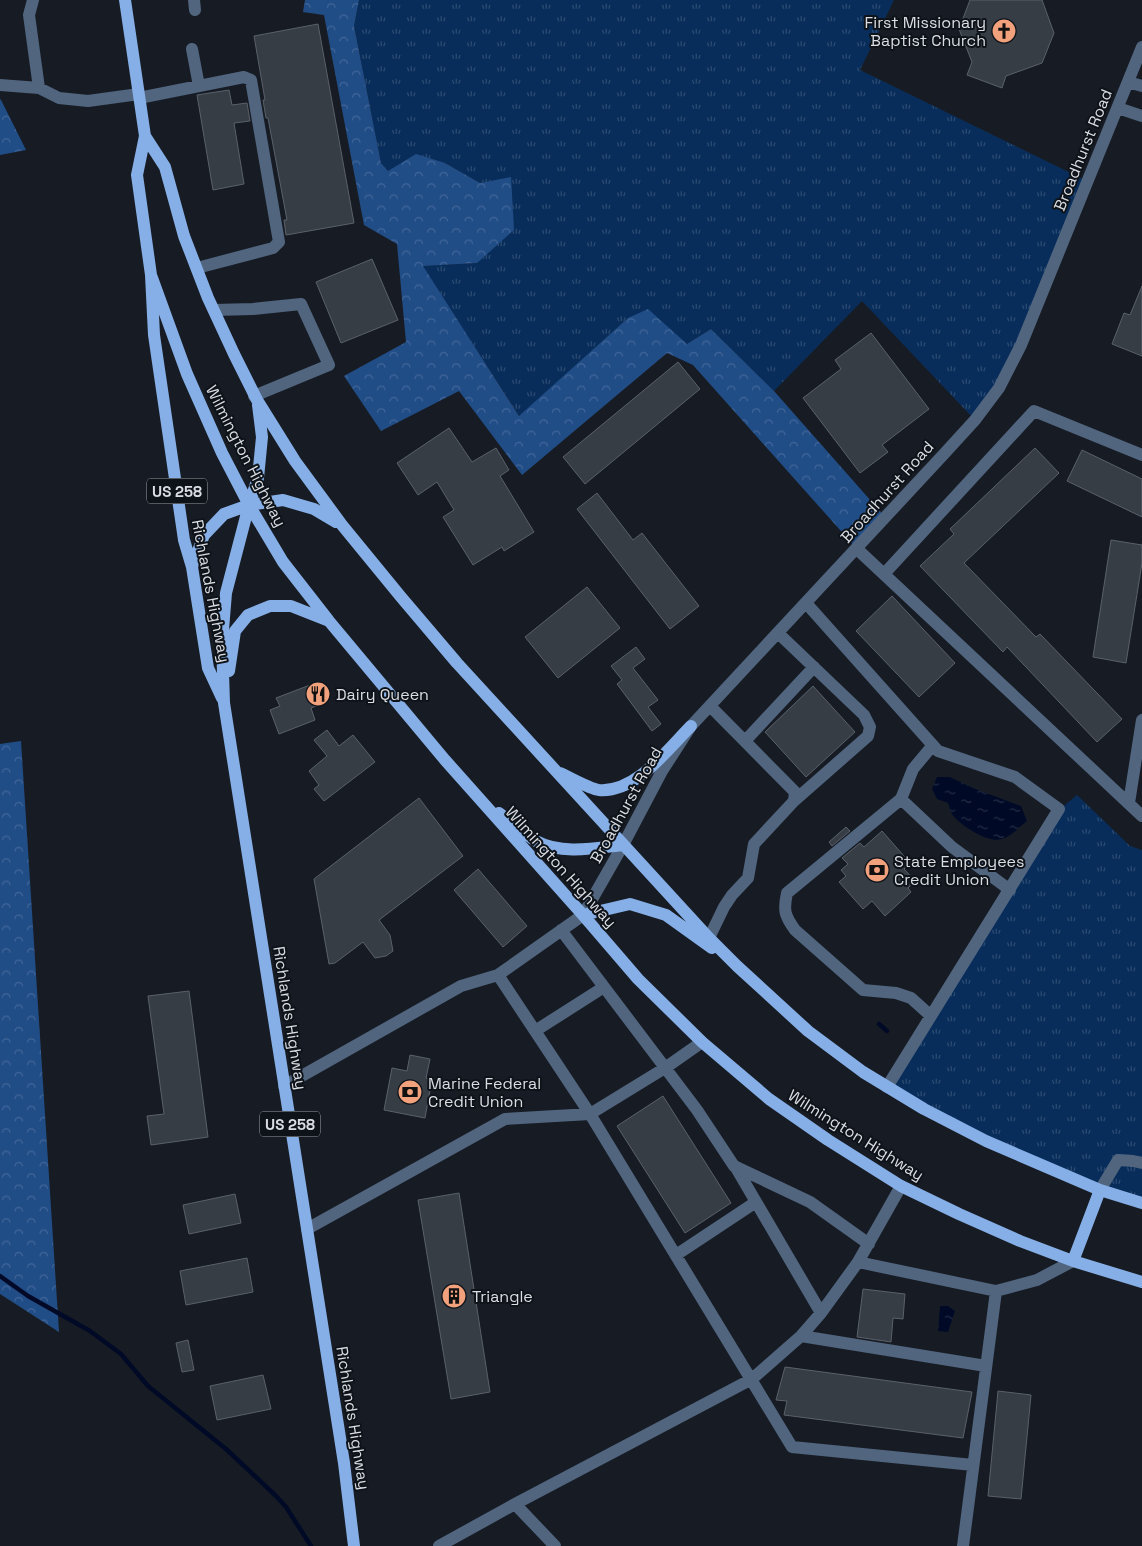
<svg xmlns="http://www.w3.org/2000/svg" width="1142" height="1546" viewBox="0 0 1142 1546" font-family="'Space Grotesk',sans-serif">
<defs>
<pattern id="grass-tufts" width="24" height="20" patternUnits="userSpaceOnUse" patternTransform="scale(1.25)"><rect width="24" height="20" fill="#082d5a"/><path d="M3 7l-1-3M5 7V3M7 7l1-3M15 17l-1-3M17 17v-4M19 17l1-3" fill="none" stroke="#2b4b72"/></pattern>
<pattern id="forest-crowns" width="20" height="18" patternUnits="userSpaceOnUse" patternTransform="scale(1.25)"><rect width="20" height="18" fill="#214d87"/><path d="M2 6a3 3 0 1 1 6 0M12 15a3 3 0 1 1 6 0" fill="none" stroke="#416698"/></pattern>
<pattern id="water-ripples" width="26" height="14" patternUnits="userSpaceOnUse" patternTransform="scale(1.25)"><rect width="26" height="14" fill="#000a26"/><path d="M2 4q2-2 4 0t4 0M15 11q2-2 4 0t4 0" fill="none" stroke="#252d45"/></pattern>
</defs>
<rect width="100%" height="100%" fill="#171c24"/>
<!-- grass -->
<path fill="url(#grass-tufts)" d="M 359,0 L 894,0 L 860,70 L 1087,181 L 1019,348 L 975,420 L 862,301 L 774,391 L 711,329 L 687,344 L 628,318 L 520,417 L 422,266 L 477,263 L 511,178 L 480,183 L 445,163 L 388,171 L 381,163 L 354,26 Z
M 1077,795 L 1130,846 L 1142,850 L 1142,1203 L 1100,1190 L 887,1087 L 1059,810 Z"/>
<!-- forest -->
<path fill="url(#forest-crowns)" d="M 305,0 L 359,0 L 354,26 L 381,163 L 388,171 L 416,154 L 445,163 L 480,183 L 511,177 L 514,230 L 477,263 L 423,266 L 519,416 L 628,318 L 648,309 L 687,344 L 711,329 L 774,391 L 886,518 L 857,549 L 693,365 L 667,353 L 522,475 L 459,391 L 381,431 L 344,376 L 406,342 L 397,244 L 364,225 L 324,15 L 303,12 Z
M 0,99 L 1,100 L 26,150 L 0,155 Z
M 21,741 L 59,1332 L 0,1294 L 0,744 Z"/>
<!-- water -->
<path fill="url(#water-ripples)" d="M 937,777 L 950,777 L 973,788 L 1021,806 L 1027,821 C 1019,827 1012,836 1002,839 C 989,844 959,825 952,814 C 950,811 949,806 948,803 L 937,799 L 932,789 Z
M 940,1306 L 948,1306 L 955,1311 L 948,1332 L 938,1331 Z"/>
<g fill="none" stroke-linecap="round" stroke-linejoin="round">
<!-- stream -->
<path stroke="#000a26" stroke-width="4.5" d="M 879,1024 L 887,1031
M 0,1276 L 28,1296 L 90,1331 L 121,1354 L 148,1386 L 226,1449 L 275,1495 L 286,1507 L 311,1546"/>
</g>
<!-- building -->
<path fill="#373d45" stroke="#5a616a" d="M 970,0 L 1042,0 L 1054,33 L 1042,63 L 1006,76 L 1002,88 L 967,75 L 972,62 L 959,29 Z
M 318,24 L 354,223 L 286,235 L 284,220 L 287,220 L 268,118 L 266,118 L 263,100 L 265,100 L 254,36 Z
M 229,90 L 232,105 L 247,103 L 250,121 L 234,123 L 244,184 L 213,190 L 197,95 Z
M 372,259 L 398,320 L 341,343 L 316,282 Z
M 1142,286 L 1142,356 L 1112,344 L 1124,313 L 1130,315 Z
M 871,333 L 929,409 L 882,445 L 888,452 L 860,473 L 803,398 L 841,369 L 835,360 Z
M 678,362 L 700,389 L 585,484 L 563,457 Z
M 449,428 L 472,462 L 496,448 L 509,470 L 500,476 L 534,532 L 504,551 L 502,547 L 473,565 L 443,517 L 454,510 L 437,482 L 418,495 L 397,463 Z
M 1035,448 L 1059,473 L 964,563 L 1036,637 L 1040,634 L 1122,719 L 1097,742 L 1007,647 L 1003,652 L 920,566 L 954,534 L 950,529 Z
M 1082,450 L 1142,479 L 1142,517 L 1067,481 Z
M 597,493 L 633,540 L 642,533 L 699,606 L 670,629 L 577,509 Z
M 1111,540 L 1142,545 L 1142,563 L 1126,663 L 1093,657 Z
M 587,587 L 620,628 L 558,678 L 525,637 Z
M 892,596 L 955,663 L 919,697 L 856,631 Z
M 636,647 L 645,659 L 633,668 L 658,700 L 648,707 L 661,724 L 652,731 L 617,684 L 622,680 L 611,666 Z
M 318,682 L 326,702 L 311,708 L 315,720 L 279,734 L 270,710 L 280,706 L 276,698 Z
M 813,686 L 855,732 L 806,777 L 765,732 Z
M 327,730 L 339,746 L 353,735 L 375,762 L 324,801 L 314,789 L 319,785 L 309,771 L 327,756 L 314,740 Z
M 419,798 L 463,856 L 379,920 L 390,935 L 393,951 L 386,956 L 375,958 L 363,942 L 335,963 L 329,964 L 314,879 Z
M 846,827 L 850,831 L 832,846 L 829,842 Z
M 882,831 L 910,863 L 904,869 L 915,881 L 908,888 L 911,892 L 885,916 L 872,901 L 863,909 L 839,882 L 846,876 L 841,870 L 848,864 L 842,858 L 860,843 L 864,847 Z
M 478,869 L 527,926 L 503,947 L 454,890 Z
M 189,991 L 208,1137 L 151,1145 L 147,1116 L 164,1114 L 148,996 Z
M 410,1055 L 430,1059 L 426,1078 L 432,1079 L 425,1118 L 384,1110 L 392,1068 L 407,1071 Z
M 663,1096 L 731,1203 L 685,1233 L 617,1126 Z
M 459,1193 L 490,1392 L 451,1399 L 418,1200 Z
M 235,1194 L 241,1223 L 189,1234 L 183,1205 Z
M 247,1258 L 253,1292 L 186,1305 L 180,1271 Z
M 863,1289 L 905,1294 L 903,1319 L 893,1318 L 891,1342 L 857,1337 Z
M 188,1340 L 194,1370 L 182,1372 L 176,1343 Z
M 785,1367 L 972,1392 L 963,1438 L 784,1415 L 787,1401 L 776,1400 Z
M 263,1375 L 271,1409 L 217,1420 L 210,1386 Z
M 998,1391 L 1031,1395 L 1021,1499 L 988,1496 Z"/>
<g fill="none" stroke-linecap="round" stroke-linejoin="round">
<!-- minor -->
<path stroke="#51657f" stroke-width="12" d="M 33,0 L 29,15 L 39,88 L 59,98 L 88,101 L 139,94
M 194,0 L 195,10
M 192,49 L 199,86
M 1128,82 L 1142,86
M 0,85 L 39,88
M 139,98 L 244,77 L 251,80 L 279,242 L 273,248 L 197,268
M 1118,108 L 1142,116
M 214,310 L 253,309 L 301,304 L 329,365 L 254,396
M 857,549 L 1142,816
M 884,574 L 1034,411 L 1142,455
M 806,603 L 938,751 L 1015,777 L 1059,809 L 887,1087
M 778,633 L 864,715 L 870,727 L 868,736 L 794,801
M 745,741 L 814,667
M 933,745 L 913,769 L 901,799 L 952,847 L 1010,890
M 901,799 L 787,893 C 783,911 785,916 795,930 L 863,990 L 896,993 L 911,998 L 931,1016
M 1129,803 L 1142,720
M 561,930 L 697,1110 L 734,1166 L 810,1202 L 869,1244
M 709,938 L 724,907 L 732,895 L 748,878 L 754,844 L 794,801 L 795,792 L 710,706
M 498,975 L 590,1114 L 792,1447 L 973,1465
M 535,1031 L 604,987
M 284,1086 L 461,986 L 498,975 L 583,915 L 623,845 L 662,771 L 691,726 L 943,455 L 975,420 L 999,388 L 1021,345 L 1142,47
M 735,1166 L 821,1313
M 1100,1190 L 1118,1160 L 1133,1161 L 1142,1163
M 307,1229 L 505,1119 L 590,1114 L 665,1068 L 702,1042
M 676,1255 L 756,1202
M 858,1262 L 996,1291 L 1037,1280 L 1073,1261
M 801,1336 L 986,1366
M 515,1504 L 555,1546
M 439,1546 L 515,1504 L 752,1379 L 801,1336 L 821,1313 L 858,1262 L 901,1186
M 963,1546 L 996,1291"/>
<!-- major -->
<path stroke="#86afe7" stroke-width="12" d="M 125,0 L 145,136 L 137,175 L 151,275 L 154,335 L 184,540 L 192,567 L 208,668 L 222,698
M 145,136 L 165,167 L 184,236 L 208,298 L 234,354 L 257,400 L 295,461 L 342,525 L 401,597 L 457,663 L 709,938 L 737,966 L 808,1031 L 863,1072 L 924,1109 L 986,1141 L 1044,1166 L 1100,1190 L 1142,1203
M 151,275 L 187,374 L 222,453 L 249,505 L 283,562 L 329,621 L 445,760 L 583,915 L 638,979 L 702,1042 L 769,1099 L 828,1140 L 901,1186 L 959,1214 L 1020,1241 L 1073,1261 L 1142,1282
M 258,405 L 262,437 L 258,478 L 249,505 L 226,593 L 222,642 L 224,703 L 344,1463 L 354,1546
M 192,567 L 204,535 L 224,514 L 249,505 L 283,500 L 314,509 L 336,522
M 229,671 L 235,631 L 248,615 L 270,606 L 291,606 L 329,621
M 560,773 C 569,777 590,789 599,790 C 636,793 667,750 691,726
M 499,813 C 511,822 523,833 536,841 C 561,855 596,848 623,845
M 583,915 L 630,904 L 666,915 L 712,948
M 1073,1261 L 1100,1190"/>
</g>
<!-- icons -->
<defs>
<symbol id="church-disc" viewBox="-11 -11 22 22"><circle r="9.5" fill="#f1a17c" stroke="#0e131a"/><path d="M-1.2-6h2.4v3.5h3.3v2.4h-3.3V6h-2.4V-.1h-3.3v-2.4h3.3Z" fill="#111"/></symbol>
<symbol id="restaurant-disc" viewBox="-11 -11 22 22"><circle r="9.5" fill="#f1a17c" stroke="#0e131a"/><path d="M-5-6h1v4h1v-4h1v4h1v-4h1v5L-1.5 .5V6h-2V.5L-5-1ZM5-6V6H3V1.5H1.5Q1.5-4 5-6Z" fill="#111"/></symbol>
<symbol id="bank-disc" viewBox="-11 -11 22 22"><circle r="9.5" fill="#f1a17c" stroke="#0e131a"/><path d="M-6-4H6V4H-6ZM0-2.3a2.3 2.3 0 1 0 0 4.6a2.3 2.3 0 1 0 0-4.6Z" fill="#111"/></symbol>
<symbol id="building-disc" viewBox="-11 -11 22 22"><circle r="9.5" fill="#f1a17c" stroke="#0e131a"/><path d="M-4-6H4V6H1V3H-1V6H-4ZM-2.5-4.3h1.7v1.8h-1.7ZM.8-4.3h1.7v1.8H.8ZM-2.5-1h1.7V.8h-1.7ZM.8-1h1.7V.8H.8Z" fill="#111"/></symbol>
</defs>
<g fill-rule="evenodd">
<use href="#church-disc" x="990" y="17" width="28" height="28"/>
<use href="#restaurant-disc" x="304" y="680" width="28" height="28"/>
<use href="#bank-disc" x="863" y="856" width="28" height="28"/>
<use href="#bank-disc" x="396" y="1078" width="28" height="28"/>
<use href="#building-disc" x="440" y="1282" width="28" height="28"/>
</g>
<g text-anchor="middle" dominant-baseline="central" stroke-width="4" stroke-linejoin="round" paint-order="stroke">
<!-- shield labels -->
<g fill="#0e131a" stroke="#9da1a7" stroke-width="1">
<rect x="147" y="478.5" width="60" height="25" rx="4"/>
<rect x="260" y="1111.5" width="60" height="25" rx="4"/>
</g>
<g font-size="15" font-weight="bold" fill="#dadee3">
<text x="177" y="491">US 258</text>
<text x="290" y="1124">US 258</text>
</g>
<!-- poi labels -->
<g font-size="16" fill="#dadee3" stroke="#0e131a" text-anchor="start">
<text x="986" y="22" text-anchor="end">First Missionary<tspan x="986" dy="18">Baptist Church</tspan></text>
<text x="336" y="694">Dairy Queen</text>
<text x="894" y="861">State Employees<tspan x="894" dy="18">Credit Union</tspan></text>
<text x="428" y="1083">Marine Federal<tspan x="428" dy="18">Credit Union</tspan></text>
<text x="472" y="1296">Triangle</text>
</g>
<!-- street labels -->
<g font-size="16" fill="#dadee3" stroke="#0e131a">
<text transform="translate(1083 150) rotate(-68)">Broadhurst Road</text>
<text transform="translate(246 456) rotate(63)">Wilmington Highway</text>
<text transform="translate(887 492) rotate(-48)">Broadhurst Road</text>
<text transform="translate(211 591) rotate(79)">Richlands Highway</text>
<text transform="translate(626 805) rotate(-61)">Broadhurst Road</text>
<text transform="translate(561 867) rotate(48)">Wilmington Highway</text>
<text transform="translate(290 1018) rotate(81)">Richlands Highway</text>
<text transform="translate(856 1135) rotate(32)">Wilmington Highway</text>
<text transform="translate(353 1418) rotate(81)">Richlands Highway</text>
</g>
</g>
</svg>
